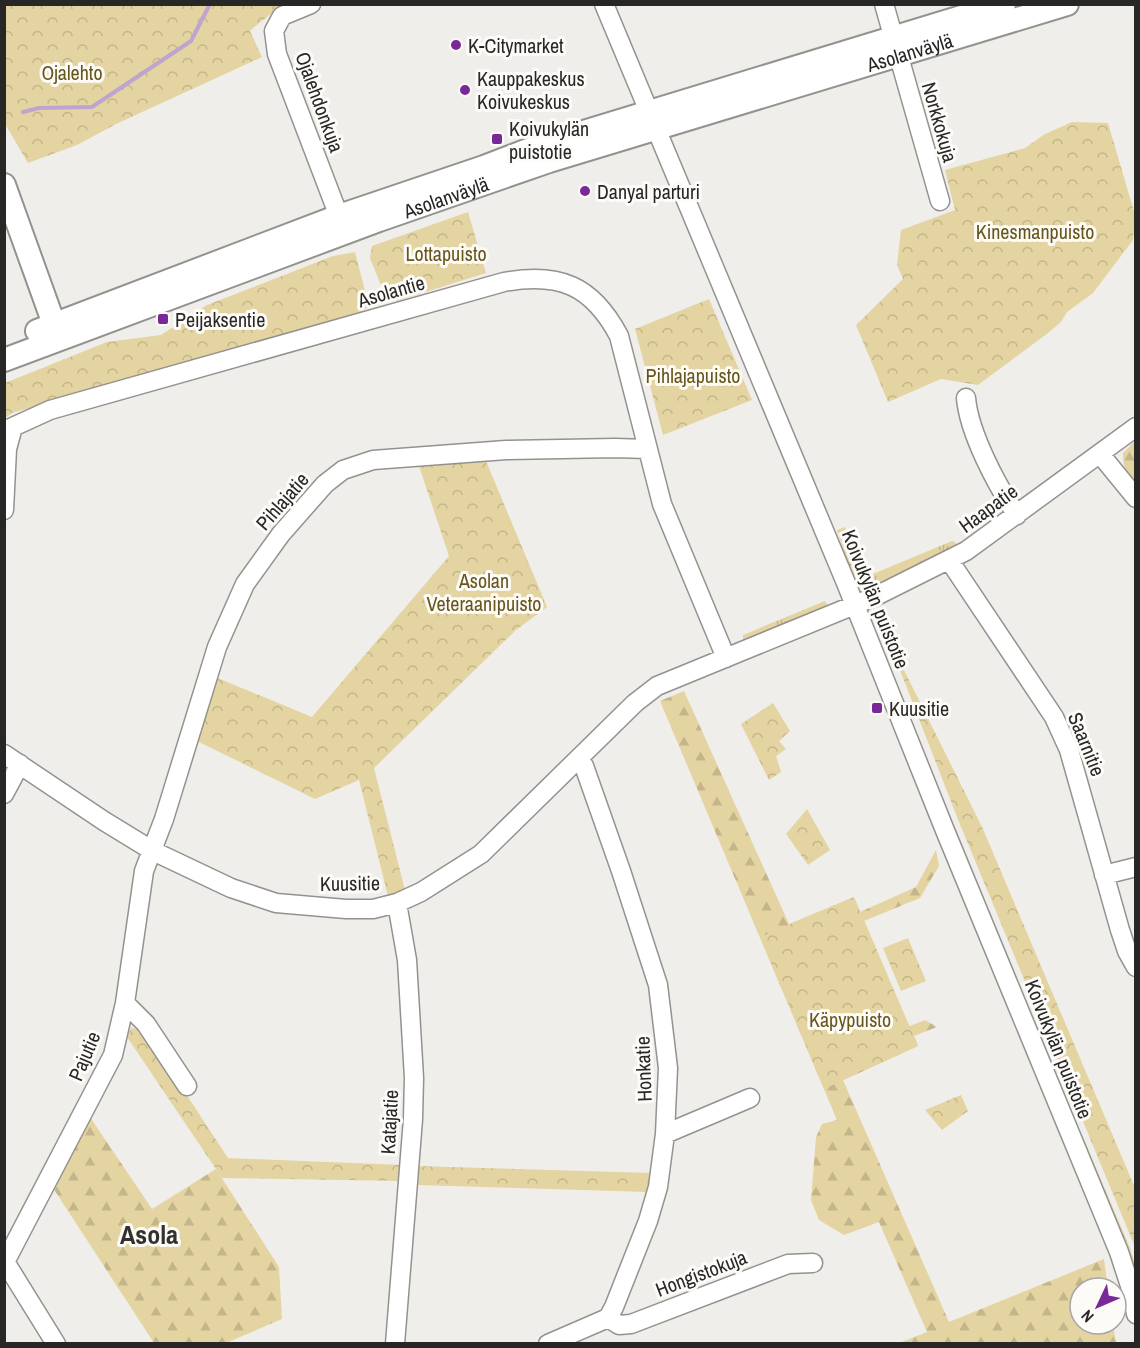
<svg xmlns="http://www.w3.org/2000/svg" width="1140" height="1348" viewBox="0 0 1140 1348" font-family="'Archivo Narrow',sans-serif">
<defs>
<pattern id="grass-tufts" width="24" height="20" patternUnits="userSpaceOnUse" patternTransform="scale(1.5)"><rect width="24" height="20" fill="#e4d4a1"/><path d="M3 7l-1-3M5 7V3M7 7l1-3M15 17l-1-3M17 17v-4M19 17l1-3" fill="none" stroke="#c4b68a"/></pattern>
<pattern id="forest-firs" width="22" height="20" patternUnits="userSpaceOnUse" patternTransform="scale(1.5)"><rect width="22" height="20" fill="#e4d4a1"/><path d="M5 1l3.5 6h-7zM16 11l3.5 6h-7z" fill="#c4b68a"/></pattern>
<pattern id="park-crowns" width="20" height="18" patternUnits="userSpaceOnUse" patternTransform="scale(1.5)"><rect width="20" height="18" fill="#e4d4a1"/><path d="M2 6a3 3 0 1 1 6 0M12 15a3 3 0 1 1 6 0" fill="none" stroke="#c4b68a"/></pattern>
</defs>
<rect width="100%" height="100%" fill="#efeeeb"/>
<!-- grass -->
<path fill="url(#grass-tufts)" d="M 845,527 L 861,565 L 859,573 L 852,577 L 837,530 Z
M 952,541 L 955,542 L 958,547 L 874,588 L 871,579 L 873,574 Z
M 825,601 L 829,607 L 743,643 L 743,635 Z
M 957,834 L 1034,1019 L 1032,1021 L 953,835 Z
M 1079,1133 L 1082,1135 L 1130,1248 L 1135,1264 L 1135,1282 Z"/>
<!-- forest -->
<path fill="url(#forest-firs)" d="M 1135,441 L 1135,487 C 1128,477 1122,466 1123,453 Z
M 684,691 L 789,924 L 854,897 L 860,912 L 916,887 L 936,850 L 939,866 L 920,898 L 864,921 L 885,970 L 892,1033 L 925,1020 L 937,1027 L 914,1036 L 918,1046 L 843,1080 L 949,1322 L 1104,1259 L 1108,1288 L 1080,1288 L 1080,1324 L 1113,1324 L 1116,1343 L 899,1343 L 927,1332 L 879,1222 L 844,1235 L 819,1220 L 811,1200 L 816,1137 L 822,1124 L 837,1120 L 660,701 Z
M 90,1117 L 152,1209 L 216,1169 L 279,1267 L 282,1319 L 226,1343 L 154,1343 L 53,1188 Z"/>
<!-- park -->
<path fill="url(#park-crowns)" d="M 4,5 L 280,5 C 276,11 257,24 250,31 L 262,57 L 116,124 L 77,145 L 28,163 L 5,124 Z
M 1072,122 L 1108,123 L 1135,215 L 1133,240 L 1093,293 L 1067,312 L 1061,322 L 1048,333 L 978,385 L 941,379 L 888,402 L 856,325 L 903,279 L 897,265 L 901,230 L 955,210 L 945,170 L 1025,148 L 1045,134 Z
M 468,212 L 486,273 L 397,301 L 384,293 L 370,258 L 372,246 Z
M 355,252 L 369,306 L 357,315 L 12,413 L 5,418 L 5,383 L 107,342 L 161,335 L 207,305 L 333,256 Z
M 709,299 L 752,400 L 663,435 L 635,329 Z
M 486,461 L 547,607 L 516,630 L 374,768 L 405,890 L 388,896 L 359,780 L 315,799 L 195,740 L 215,677 L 312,717 L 449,556 L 418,463 Z
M 886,634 L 983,829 L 1135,1188 L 1135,1247 L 959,822 Z
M 773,703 L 790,731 L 779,741 L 786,749 L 776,756 L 781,772 L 769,780 L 741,724 Z
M 807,809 L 830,850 L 808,865 L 786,834 Z
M 854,897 L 918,1046 L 824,1089 L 760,937 Z
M 908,938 L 926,981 L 901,991 L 883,948 Z
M 131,1028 L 144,1030 L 228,1158 L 402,1165 L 402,1181 L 222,1178 L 127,1037 Z
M 961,1095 L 968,1111 L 942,1130 L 925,1110 Z
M 418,1166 L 652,1173 L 648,1192 L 416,1185 Z"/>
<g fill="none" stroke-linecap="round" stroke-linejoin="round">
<!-- stream -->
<path stroke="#c0a3ce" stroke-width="4" d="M 23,112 L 39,108 L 92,107 L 191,41 L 210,4"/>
<defs>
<path id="minor" d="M 311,4 L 282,16 L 274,31 L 277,54 L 343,227
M 604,4 L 846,583 L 944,828 L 1119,1252 L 1132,1292 L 1136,1314
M 884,4 L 940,201
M 966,398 C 969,433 997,486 1017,515
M 4,431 L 50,410 L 504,282 C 559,272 592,285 619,336 L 662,504 L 726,658
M 1100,454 L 1136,498
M 4,510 L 7,449 L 13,427
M 949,560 L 1054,717 L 1069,750 L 1120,930 L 1127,951 L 1136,967
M 4,754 L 104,821 L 153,851 L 231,888 L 276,903 L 346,909 L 373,909 L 397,903 L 421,892 L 481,854 L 635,703 L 657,686 L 874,597 L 966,551 L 1136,427
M 4,794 L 20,764
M 1104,875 L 1136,867
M 125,1003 L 146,1024 L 187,1086
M 665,1134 L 750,1098
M 4,1260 L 56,1344
M 4,1264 L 113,1055 L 125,1003 L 144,871 L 164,819 L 217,647 L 245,584 L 281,534 L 325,484 L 343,470 L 373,460 L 506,450 L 615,448 L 647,449
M 608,1318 L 619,1325 L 631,1324 L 788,1264 L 813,1263
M 395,1344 L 413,1119 L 414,1078 L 407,960 L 397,903
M 548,1344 L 608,1318 L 614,1307 L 648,1221 L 658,1187 L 665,1134 L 668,1068 L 658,985 L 621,871 L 584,766 L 578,759"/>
<g id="major">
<path d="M 4,185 L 59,338"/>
<path d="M 37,331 L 339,216 L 484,167 L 541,145 L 1004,4"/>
<path id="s1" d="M 4,360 L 379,220 L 549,161 L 1067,4"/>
</g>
</defs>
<!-- minor casing -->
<use href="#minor" stroke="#93928f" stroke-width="21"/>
<!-- major casing -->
<use href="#major" stroke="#93928f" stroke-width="26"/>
<!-- minor -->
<use href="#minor" stroke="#fff" stroke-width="18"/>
<!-- major -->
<use href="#major" stroke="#fff" stroke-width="22"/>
</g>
<!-- markers -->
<g fill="#792898" stroke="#fcfbf8" stroke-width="2">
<circle cx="456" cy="45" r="6"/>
<circle cx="465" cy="90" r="6"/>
<rect x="491" y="133" width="12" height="12" rx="3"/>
<circle cx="585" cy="191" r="6"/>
<rect x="157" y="313" width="12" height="12" rx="3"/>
<rect x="871" y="702" width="12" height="12" rx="3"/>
</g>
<g text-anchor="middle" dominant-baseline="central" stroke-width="6" stroke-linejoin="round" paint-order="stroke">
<!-- poi labels -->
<g font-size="20" fill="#272725" stroke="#fcfbf8" text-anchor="start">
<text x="468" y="45">K-Citymarket</text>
<text x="477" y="78">Kauppakeskus<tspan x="477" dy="23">Koivukeskus</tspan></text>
<text x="509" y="128">Koivukylän<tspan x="509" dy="23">puistotie</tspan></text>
<text x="597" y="191">Danyal parturi</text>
<text x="175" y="319">Peijaksentie</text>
<text x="889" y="708">Kuusitie</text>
</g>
<!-- street labels -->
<g font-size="20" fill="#272725" stroke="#fcfbf8">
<text stroke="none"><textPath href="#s1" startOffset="957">Asolanväylä</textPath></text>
<text transform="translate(320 102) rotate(70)">Ojalehdonkuja</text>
<text transform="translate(940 122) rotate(74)">Norkkokuja</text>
<text stroke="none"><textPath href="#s1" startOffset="471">Asolanväylä</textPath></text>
<text transform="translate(391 291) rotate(-16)">Asolantie</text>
<text transform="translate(282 501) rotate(-49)">Pihlajatie</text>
<text transform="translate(988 508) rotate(-36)">Haapatie</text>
<text transform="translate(876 599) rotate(68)">Koivukylän puistotie</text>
<text transform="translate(1087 744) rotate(68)">Saarnitie</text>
<text transform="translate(350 883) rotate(-1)">Kuusitie</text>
<text transform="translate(1059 1049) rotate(68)">Koivukylän puistotie</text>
<text transform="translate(84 1056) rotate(-67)">Pajutie</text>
<text transform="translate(643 1069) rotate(-92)">Honkatie</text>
<text transform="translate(389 1122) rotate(-87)">Katajatie</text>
<text transform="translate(701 1273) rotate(-21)">Hongistokuja</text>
</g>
<!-- park labels -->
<g font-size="20" fill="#67561c" stroke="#fcfbf8">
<text x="72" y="72">Ojalehto</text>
<text x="1035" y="231">Kinesmanpuisto</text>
<text x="446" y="253">Lottapuisto</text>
<text x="693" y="375">Pihlajapuisto</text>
<text x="484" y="580">Asolan<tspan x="484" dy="23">Veteraanipuisto</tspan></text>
<text x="850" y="1019">Käpypuisto</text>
</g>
<!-- district labels -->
<g font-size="26" font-weight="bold" fill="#32312e" stroke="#fcfbf8">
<text x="149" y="1234">Asola</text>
</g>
</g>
<!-- border -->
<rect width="1140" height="1348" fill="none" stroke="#272725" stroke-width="12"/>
<!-- north arrow -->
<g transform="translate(1098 1306) rotate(226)"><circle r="28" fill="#fcfbf8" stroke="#a7a6a4" stroke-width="1.5"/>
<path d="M0-4.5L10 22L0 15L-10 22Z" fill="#792898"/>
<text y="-9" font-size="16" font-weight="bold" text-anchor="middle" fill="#272725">N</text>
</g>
</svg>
